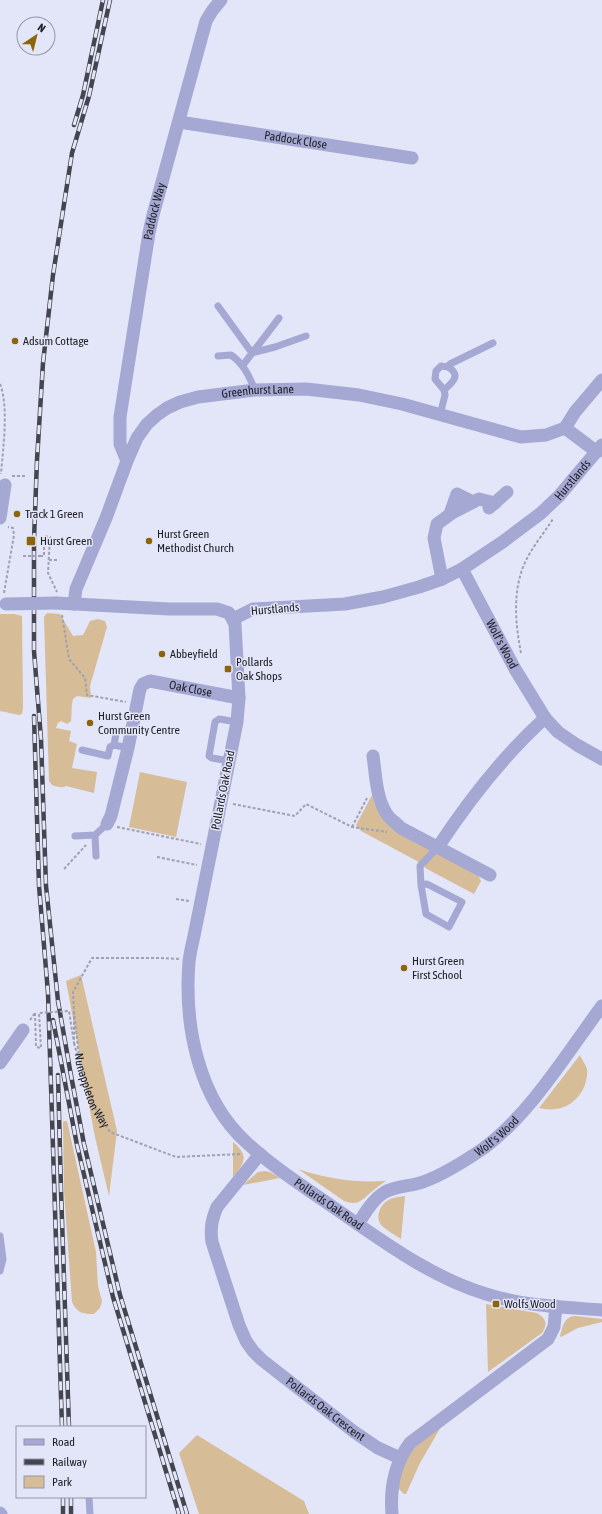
<svg xmlns="http://www.w3.org/2000/svg" width="602" height="1514" viewBox="0 0 602 1514" font-family="'Asap Condensed',sans-serif">
<rect width="100%" height="100%" fill="#e3e5f8"/>
<!-- green -->
<path fill="#d6bd97" d="M 47,613 L 60,614 L 73,636 L 83,635 L 90,621 L 98,619 L 105,621 L 107,627 L 90,686 L 91,698 L 77,696 L 73,699 C 71,706 72,713 71,721 L 67,724 L 61,721 L 58,723 L 56,728 L 71,731 L 69,741 L 77,744 L 72,768 L 97,772 L 94,793 L 66,786 C 62,789 56,786 52,785 L 49,781 L 44,617 Z
M 0,614 L 14,614 L 22,616 L 23,708 L 22,714 L 19,715 L 0,711 Z
M 140,772 L 187,782 L 176,837 L 129,827 Z
M 372,795 L 375,805 L 478,875 L 481,881 L 474,894 L 427,869 L 417,861 L 361,831 L 356,825 Z
M 81,975 L 117,1131 L 109,1196 L 95,1137 L 66,981 Z
M 580,1055 C 582,1060 586,1065 587,1069 C 588,1075 586,1080 585,1085 C 577,1105 559,1113 539,1108 Z
M 65,1121 L 67,1121 L 96,1252 L 98,1286 L 102,1301 L 100,1308 L 94,1314 C 83,1314 77,1313 72,1302 L 64,1191 L 63,1122 Z
M 233,1142 C 249,1155 245,1163 233,1177 Z
M 298,1169 C 327,1179 356,1183 386,1181 C 382,1184 378,1186 375,1189 C 363,1198 360,1207 344,1201 Z
M 265,1171 L 270,1172 L 280,1178 L 243,1185 L 258,1172 Z
M 405,1196 L 401,1239 C 395,1235 388,1231 382,1226 C 375,1219 379,1206 387,1201 C 392,1197 399,1197 405,1196 Z
M 486,1304 L 537,1313 C 546,1318 548,1324 542,1333 L 488,1372 Z
M 575,1316 L 602,1319 L 602,1322 L 578,1328 L 561,1337 L 560,1336 C 563,1326 564,1317 575,1316 Z
M 442,1425 L 420,1463 L 406,1494 L 404,1494 L 398,1488 C 400,1480 401,1471 405,1463 C 412,1446 428,1435 442,1425 Z
M 197,1435 L 304,1501 L 309,1514 L 199,1514 L 179,1453 Z"/>
<g fill="none" stroke-linecap="round" stroke-linejoin="round">
<!-- path -->
<g stroke="#a0a1b0" stroke-width="2" stroke-dasharray="3 2" stroke-linecap="butt">
<path d="M 0,384 C 9,407 3,448 1,474"/>
<path d="M 12,476 L 25,476"/>
<path d="M 40,556 L 44,556 L 44,536 L 50,537 L 48,573 L 57,592"/>
<path d="M 49,560 L 57,560"/>
<path d="M 4,593 L 14,535 L 13,528 L 8,527"/>
<path d="M 62,615 L 69,659 L 85,678 L 87,695 L 126,702"/>
<path d="M 521,653 C 516,627 513,599 521,573 C 527,553 542,536 553,519"/>
<path d="M 233,804 L 295,816 L 306,804 L 352,827 L 387,832"/>
<path d="M 117,827 L 201,844"/>
<path d="M 352,827 L 367,798"/>
<path d="M 157,857 L 197,865"/>
<path d="M 64,869 L 86,845"/>
<path d="M 176,899 L 189,901"/>
<path id="s1" d="M 179,959 L 160,958 L 92,958 L 73,992 L 74,1012 L 80,1065 L 93,1105 L 110,1132 L 176,1157 L 241,1154"/>
<path d="M 30,1020 L 35,1013"/>
<path d="M 74,1043 L 78,1057"/>
</g>
<!-- service -->
<path stroke="#a4a8d2" stroke-width="7" d="M 218,306 L 252,353 L 275,347 L 306,336
M 218,356 L 231,355 C 244,364 249,376 255,390
M 243,365 L 279,318
M 444,390 C 452,383 462,375 448,367
M 440,415 L 445,395 L 444,390 L 435,379 L 436,371 L 441,366 L 448,367 L 450,364 L 493,343
M 116,734 L 114,745 L 128,748
M 82,750 L 108,756 L 110,747 L 114,745
M 229,761 L 212,758 L 209,756 L 215,722 L 219,719 L 237,722
M 75,836 L 95,835
M 96,856 L 95,835 L 107,824
M 421,885 L 427,884 L 462,902 L 449,927 L 426,914 L 421,885 L 420,866 L 438,847
M 0,1236 L 3,1259 L 0,1271
M 89,1497 L 90,1514"/>
<!-- minor -->
<g stroke="#a4a8d2" stroke-width="13">
<path id="s2" d="M 179,122 L 412,158"/>
<path d="M 565,428 L 575,412 L 602,380"/>
<path id="s3" d="M 127,461 L 120,444 L 120,417 L 149,233 L 153,215 L 206,21 L 212,11 L 221,0"/>
<path d="M 489,508 L 507,492"/>
<path d="M 450,514 L 457,494 L 473,502"/>
<path d="M 0,518 L 5,485"/>
<path id="s4" d="M 462,569 L 515,669 L 545,718 L 558,732 L 577,745 L 602,759"/>
<path d="M 442,579 L 434,538 L 437,524 L 452,513 L 479,499 L 495,503"/>
<path id="s5" d="M 56,603 L 169,609 L 217,609 L 229,613 L 235,624 L 239,698 L 237,722 L 195,931 C 193,941 190,952 189,962 C 184,1025 198,1099 247,1143 C 273,1167 304,1187 333,1207 C 381,1240 430,1277 486,1294 C 523,1306 564,1307 602,1310"/>
<path id="s6" d="M 74,604 L 76,589 L 106,518 L 127,461 L 137,438 L 147,424 L 157,415 L 167,408 L 180,402 L 198,397 L 255,390 L 306,389 L 359,395 L 402,404 L 521,437 L 546,435 L 565,428 L 597,452"/>
<path id="s7" d="M 233,619 L 253,609 L 345,604 L 383,597 L 419,587 L 442,579 L 462,569 L 504,541 L 541,513 L 559,496 L 602,445"/>
<path d="M 373,756 C 376,776 376,801 389,817 C 393,821 397,824 401,828 L 490,875"/>
<path id="s8" d="M 107,824 L 111,816 L 128,748 L 140,689 L 143,684 L 150,681 L 239,698"/>
<path d="M 438,847 C 469,800 503,756 545,718"/>
<path d="M 0,1063 L 23,1030"/>
<path id="s9" d="M 260,1154 L 217,1207 C 212,1219 210,1228 212,1242 L 239,1325 L 246,1341 L 253,1351 L 262,1360 L 353,1431 L 378,1448 L 400,1458"/>
<path id="s10" d="M 358,1224 C 365,1213 373,1199 385,1192 C 396,1186 412,1186 423,1182 C 445,1174 465,1161 484,1148 C 531,1113 567,1053 602,1006"/>
<path d="M 0,1513 L 1,1514"/>
<path d="M 392,1514 C 390,1489 395,1463 410,1443 L 548,1339 L 554,1327 L 556,1306"/>
</g>
<defs>
<path id="rail" d="M 110,0 L 89,96 L 72,153 L 53,275 L 43,363 L 37,460 L 34,540 L 34,651 L 41,739 L 46,886 L 58,1001 L 70,1070 L 84,1144 L 120,1295 L 187,1514
M 74,125 L 83,95 L 103,0
M 34,716 L 39,886 L 48,993 L 62,1427
M 53,1020 L 77,1145 L 113,1297 L 179,1514
M 58,1075 L 61,1190 L 69,1427
M 63,1497 L 63,1514
M 71,1497 L 71,1514"/>
</defs>
<!-- rail casing -->
<use href="#rail" stroke="#44454e" stroke-width="4.5"/>
<!-- rail -->
<use href="#rail" stroke="#e3e5f8" stroke-width="3" stroke-dasharray="9" stroke-linecap="butt"/>
<!-- path-bridge -->
<path stroke="#a0a1b0" stroke-width="2" stroke-dasharray="3 2" stroke-linecap="butt" d="M 23,556 L 40,556
M 35,1013 L 36,1047 L 41,1048 L 39,1013 L 69,1011 L 74,1043 L 74,1012"/>
<!-- minor-bridge -->
<path stroke="#a4a8d2" stroke-width="13" d="M 6,604 L 56,603"/>
</g>
<!-- markers -->
<g fill="#8e640a" stroke="#e3e5f8" stroke-width="1.5">
<circle cx="15" cy="341" r="4"/>
<circle cx="17" cy="514" r="4"/>
<rect x="26" y="536" width="10" height="10" rx="2"/>
<circle cx="149" cy="541" r="4"/>
<circle cx="162" cy="654" r="4"/>
<rect x="224" y="665" width="8" height="8" rx="2"/>
<circle cx="90" cy="723" r="4"/>
<circle cx="404" cy="968" r="4"/>
<rect x="492" y="1300" width="8" height="8" rx="2"/>
</g>
<g text-anchor="middle" dominant-baseline="central" stroke-width="3" stroke-linejoin="round" paint-order="stroke">
<!-- street labels -->
<g font-size="12" fill="#212128" stroke="#e3e5f8">
<text stroke="none"><textPath href="#s2" startOffset="118">Paddock Close</textPath></text>
<text stroke="none"><textPath href="#s3" startOffset="254">Paddock Way</textPath></text>
<text stroke="none"><textPath href="#s6" startOffset="314">Greenhurst Lane</textPath></text>
<text stroke="none"><textPath href="#s7" startOffset="380">Hurstlands</textPath></text>
<text transform="translate(275 609) rotate(-5)">Hurstlands</text>
<text stroke="none"><textPath href="#s4" startOffset="85">Wolf's Wood</textPath></text>
<text stroke="none"><textPath href="#s8" startOffset="194">Oak Close</textPath></text>
<text transform="translate(223 790) rotate(-79)">Pollards Oak Road</text>
<text stroke="none"><textPath href="#s1" startOffset="227">Nunappleton Way</textPath></text>
<text stroke="none"><textPath href="#s10" startOffset="169">Wolf's Wood</textPath></text>
<text stroke="none"><textPath href="#s5" startOffset="828">Pollards Oak Road</textPath></text>
<text stroke="none"><textPath href="#s9" startOffset="314">Pollards Oak Crescent</textPath></text>
</g>
<!-- poi labels -->
<g font-size="12" fill="#212128" stroke="#e3e5f8" text-anchor="start">
<text x="23" y="341">Adsum Cottage</text>
<text x="25" y="514">Track 1 Green</text>
<text x="157" y="534">Hurst Green<tspan x="157" dy="14">Methodist Church</tspan></text>
<text x="40" y="541">Hurst Green</text>
<text x="170" y="654">Abbeyfield</text>
<text x="236" y="662">Pollards<tspan x="236" dy="14">Oak Shops</tspan></text>
<text x="98" y="716">Hurst Green<tspan x="98" dy="14">Community Centre</tspan></text>
<text x="412" y="961">Hurst Green<tspan x="412" dy="14">First School</tspan></text>
<text x="504" y="1304">Wolfs Wood</text>
</g>
</g>
<!-- legend -->
<rect x="16" y="1426" width="130" height="72" fill="#e3e5f8" stroke="#9597a5"/>
<rect x="24" y="1439" width="20" height="6" fill="#a4a8d2" stroke="#9597a5"/>
<text x="52" y="1446" font-size="12" fill="#212128">Road</text>
<rect x="24" y="1459" width="20" height="6" fill="#44454e" stroke="#9597a5"/>
<text x="52" y="1466" font-size="12" fill="#212128">Railway</text>
<rect x="24" y="1476" width="20" height="12" fill="#d6bd97" stroke="#9597a5"/>
<text x="52" y="1486" font-size="12" fill="#212128">Park</text>
<!-- north arrow -->
<g transform="translate(36 36) rotate(35)"><circle r="19" fill="#e3e5f8" stroke="#9597a5"/>
<path d="M0-3L7 15L0 10L-7 15Z" fill="#8e640a"/>
<text y="-6" font-size="11" font-weight="bold" text-anchor="middle" fill="#212128">N</text>
</g>
</svg>
